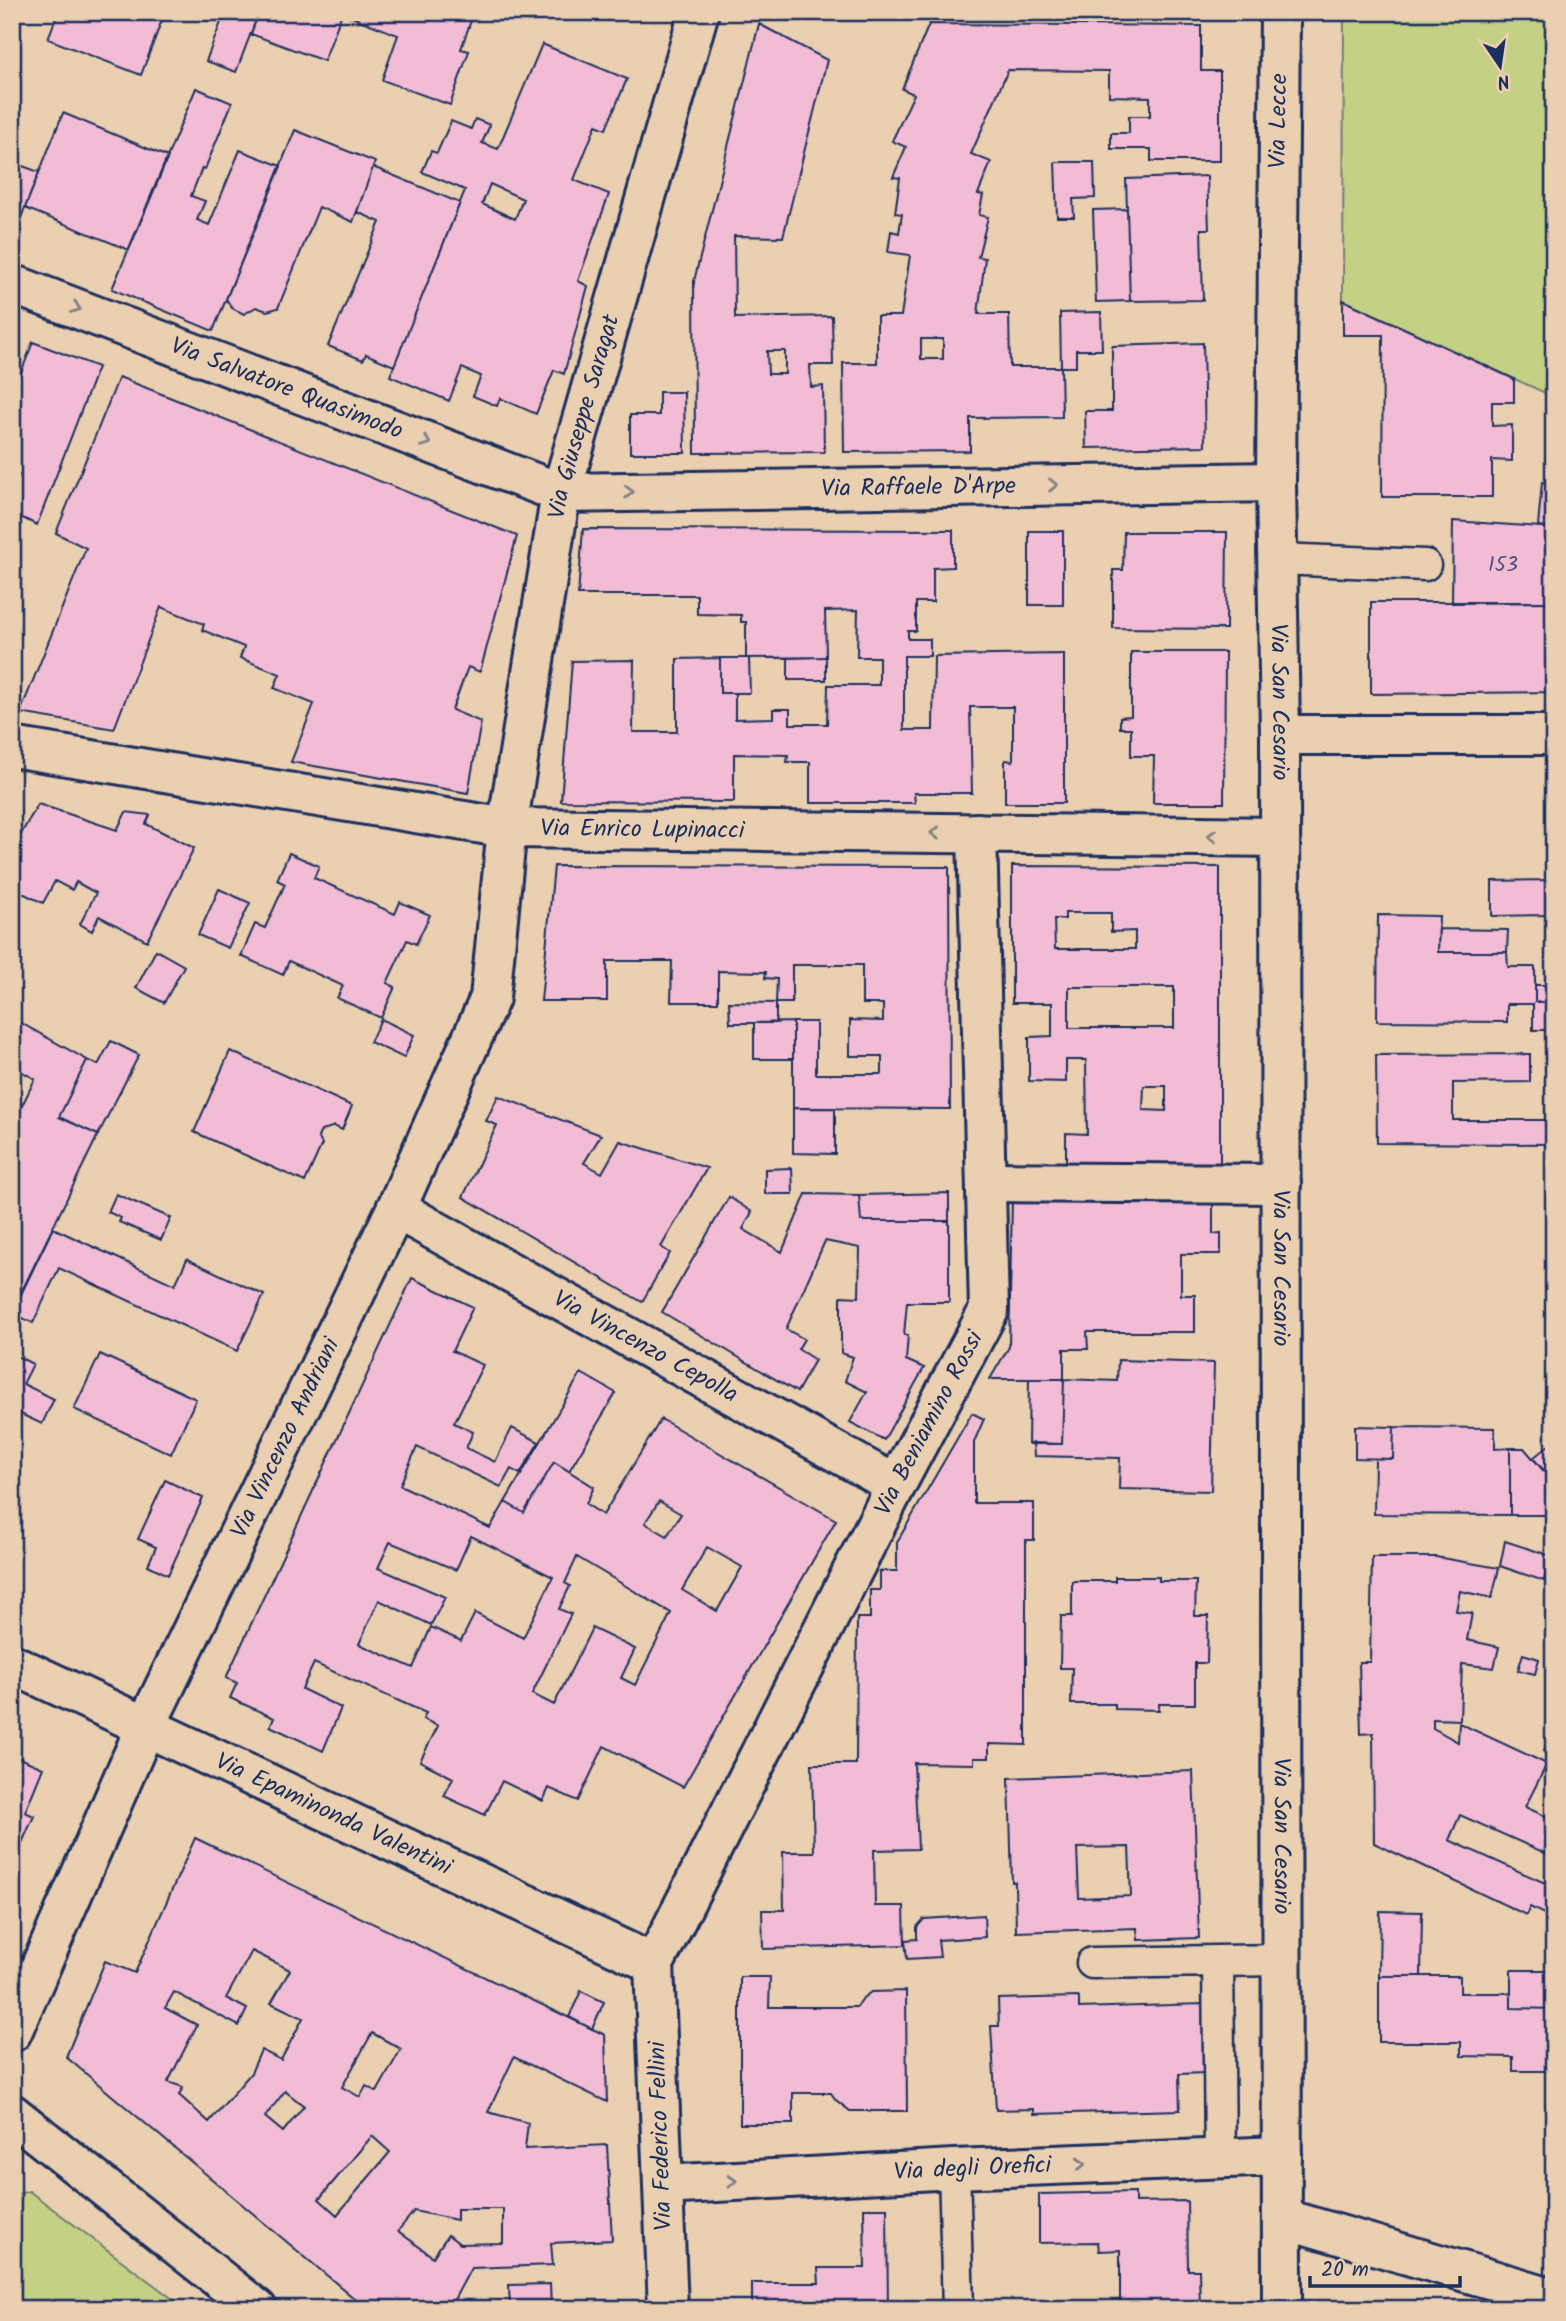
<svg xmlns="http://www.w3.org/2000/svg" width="1566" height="2321" viewBox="0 0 1566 2321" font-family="Kalam,sans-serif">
<rect width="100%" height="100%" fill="#eacfb1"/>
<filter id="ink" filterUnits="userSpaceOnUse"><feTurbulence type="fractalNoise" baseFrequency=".0143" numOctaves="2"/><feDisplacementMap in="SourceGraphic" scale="14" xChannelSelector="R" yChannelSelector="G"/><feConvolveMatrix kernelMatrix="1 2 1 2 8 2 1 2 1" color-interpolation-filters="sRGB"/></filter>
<g filter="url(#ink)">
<!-- green -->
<path fill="#c4d185" stroke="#708072" stroke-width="2" d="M 1344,12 L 1554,12 L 1554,397 L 1343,300 Z
M 29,2191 L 186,2309 L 12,2309 L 12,2196 Z"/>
<!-- building -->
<path fill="#f3bcd5" stroke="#1b2f5e" stroke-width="2" fill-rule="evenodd" d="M 58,12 L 165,12 L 141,75 L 48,39 Z
M 225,12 L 246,12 L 257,17 L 236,72 L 206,61 Z
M 259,12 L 474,12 L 461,49 L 469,51 L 450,105 L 382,80 L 398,35 L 342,13 L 324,61 L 251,34 Z
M 759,24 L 827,60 L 783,237 L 734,236 L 735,318 L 832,316 L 833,365 L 810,365 L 811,387 L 823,386 L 824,452 L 695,453 L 694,281 ZM 767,351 L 785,351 L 785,374 L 768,374 Z
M 929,24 L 1201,26 L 1201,71 L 1220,71 L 1220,161 L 1151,161 L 1151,149 L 1111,149 L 1111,133 L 1129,133 L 1129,116 L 1150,116 L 1150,97 L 1109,96 L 1109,71 L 1008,70 L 971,154 L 991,162 L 978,194 L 983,195 L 979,215 L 988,217 L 978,257 L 985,258 L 978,314 L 1009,314 L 1010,367 L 1061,367 L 1062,417 L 970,418 L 970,451 L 844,452 L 843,363 L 877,363 L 877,316 L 901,316 L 910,255 L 888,252 L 891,231 L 899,233 L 902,214 L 895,213 L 900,178 L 893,177 L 906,147 L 892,141 L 914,94 L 902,89 ZM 921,339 L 943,339 L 943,359 L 921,359 Z
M 542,44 L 627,79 L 606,129 L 596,125 L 574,180 L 609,194 L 578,281 L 588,286 L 564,374 L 554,370 L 536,414 L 500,398 L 497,406 L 473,396 L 481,376 L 462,368 L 449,401 L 390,376 L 465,190 L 422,172 L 431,151 L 437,153 L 451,121 L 471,129 L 475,119 L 490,125 L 482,143 L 498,149 ZM 490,184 L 523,199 L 515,219 L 482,204 Z
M 196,88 L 232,103 L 205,169 L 202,168 L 191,196 L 205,201 L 197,220 L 209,225 L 240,150 L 281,166 L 213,331 L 112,289 Z
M 63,113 L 168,157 L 129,250 L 25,208 Z
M 295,130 L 375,162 L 353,222 L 319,207 L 278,308 L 267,311 L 256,307 L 244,314 L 232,308 L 226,299 Z
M 12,162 L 39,172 L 13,238 L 12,238 Z
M 1055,162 L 1094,162 L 1095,198 L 1073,199 L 1074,217 L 1057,217 Z
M 373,167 L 460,203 L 394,366 L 366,354 L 363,360 L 328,346 L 380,222 L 357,212 Z
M 1207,176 L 1209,229 L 1201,229 L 1203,300 L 1130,301 L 1126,179 Z
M 1127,209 L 1130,301 L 1096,302 L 1093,210 Z
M 1343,300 L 1514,379 L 1514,402 L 1492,402 L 1492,426 L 1512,425 L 1512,461 L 1492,460 L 1492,497 L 1382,497 L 1383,335 L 1343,335 Z
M 1101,312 L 1102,350 L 1076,350 L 1076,367 L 1061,367 L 1060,313 Z
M 33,342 L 98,367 L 37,525 L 12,513 L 12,494 L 19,475 L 12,472 L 12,396 Z
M 1203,343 L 1205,446 L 1086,448 L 1085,411 L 1112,411 L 1112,346 Z
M 119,377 L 517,536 L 480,672 L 468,667 L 452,710 L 481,722 L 468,793 L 291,762 L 314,704 L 274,688 L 280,674 L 240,658 L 244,647 L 202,630 L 204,624 L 161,607 L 114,729 L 20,713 L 86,548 L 56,533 Z
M 659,392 L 684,392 L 685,453 L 630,453 L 630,415 L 659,415 Z
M 1542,482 L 1554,484 L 1554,528 L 1538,526 Z
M 1453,521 L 1554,528 L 1554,602 L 1452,603 Z
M 583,529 L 953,530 L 953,567 L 933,568 L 933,602 L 916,602 L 916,631 L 908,631 L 908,639 L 930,639 L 930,656 L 904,656 L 904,730 L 933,730 L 934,656 L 1064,654 L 1064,803 L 1005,803 L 1005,760 L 1013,761 L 1013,707 L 970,707 L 972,793 L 914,793 L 915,803 L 810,803 L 810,762 L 787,762 L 788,755 L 734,754 L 734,802 L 561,801 L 572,661 L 634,660 L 633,732 L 677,732 L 677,659 L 720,658 L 720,693 L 735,693 L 735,719 L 773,718 L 773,709 L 790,709 L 790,724 L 827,724 L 828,685 L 879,685 L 879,657 L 857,657 L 858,610 L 825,611 L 826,657 L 746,658 L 746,622 L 741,622 L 741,615 L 697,614 L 697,595 L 578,595 Z
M 1029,531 L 1063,531 L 1063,605 L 1029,605 Z
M 1124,532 L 1227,532 L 1226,629 L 1113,628 L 1113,570 L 1123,570 Z
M 1371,602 L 1552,602 L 1554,692 L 1371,694 Z
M 1131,652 L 1225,652 L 1224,803 L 1153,803 L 1154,756 L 1131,756 L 1131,728 L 1120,728 L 1120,717 L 1131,716 Z
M 826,657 L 826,680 L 788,680 L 788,658 Z
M 720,658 L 749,658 L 750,693 L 720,693 Z
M 38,804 L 117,830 L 126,812 L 150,815 L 146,824 L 194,848 L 147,941 L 99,916 L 92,931 L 80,924 L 96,893 L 76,882 L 72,890 L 55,881 L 43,903 L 12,888 L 12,850 Z
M 289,853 L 319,866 L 314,878 L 395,914 L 400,902 L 430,915 L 416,944 L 407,940 L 387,983 L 395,987 L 381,1018 L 337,998 L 343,986 L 289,961 L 283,975 L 241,956 L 255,924 L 265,928 L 285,884 L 277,880 Z
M 554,866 L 949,867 L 950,1109 L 793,1108 L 793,1022 L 816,1022 L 816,1074 L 882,1074 L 882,1056 L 850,1056 L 850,1020 L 883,1021 L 883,1004 L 862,1004 L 862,965 L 792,965 L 792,1003 L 776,1003 L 777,979 L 765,978 L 766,972 L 718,971 L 718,1002 L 671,1002 L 672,961 L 607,961 L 607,1001 L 541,1001 Z
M 1012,866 L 1220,867 L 1220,1171 L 1066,1171 L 1066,1133 L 1087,1134 L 1086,1060 L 1066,1060 L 1066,1082 L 1029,1081 L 1029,1037 L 1052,1036 L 1052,1003 L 1012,1003 ZM 1065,913 L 1111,913 L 1111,932 L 1135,931 L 1135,949 L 1055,949 L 1054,919 L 1065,919 ZM 1069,987 L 1174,987 L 1174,1028 L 1069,1028 ZM 1144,1086 L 1166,1086 L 1166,1111 L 1143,1110 Z
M 1554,880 L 1554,915 L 1492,916 L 1492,881 Z
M 219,889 L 250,903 L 228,948 L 198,935 Z
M 1378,915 L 1439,916 L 1438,952 L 1507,952 L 1508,967 L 1535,967 L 1535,1002 L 1554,1002 L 1554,1030 L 1533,1030 L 1533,1004 L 1507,1004 L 1507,1022 L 1377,1021 Z
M 1439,929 L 1508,930 L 1507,952 L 1438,952 Z
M 156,950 L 184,966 L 164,1003 L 136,988 Z
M 1535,985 L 1554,985 L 1554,1002 L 1535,1002 Z
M 729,1002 L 776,1003 L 776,1023 L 730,1023 Z
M 12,1018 L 87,1060 L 59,1117 L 98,1135 L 12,1311 L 12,1126 L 35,1079 L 12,1066 Z
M 381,1019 L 414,1035 L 404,1058 L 370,1042 Z
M 793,1022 L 793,1059 L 754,1059 L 754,1023 Z
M 111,1041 L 139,1055 L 98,1135 L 59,1117 L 87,1060 L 98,1065 Z
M 230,1051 L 352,1106 L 342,1130 L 334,1126 L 321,1131 L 318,1137 L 322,1144 L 305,1182 L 194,1132 Z
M 1530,1054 L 1530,1082 L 1453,1083 L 1453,1120 L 1554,1120 L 1554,1144 L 1377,1143 L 1376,1055 Z
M 498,1096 L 601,1135 L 584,1163 L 602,1173 L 620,1141 L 707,1168 L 661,1247 L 670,1253 L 642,1302 L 463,1197 L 497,1125 L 486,1121 Z
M 793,1108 L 835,1108 L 835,1154 L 793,1153 Z
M 792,1168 L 793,1194 L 765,1194 L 765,1169 Z
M 949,1193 L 949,1221 L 861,1221 L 859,1195 Z
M 116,1194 L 171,1218 L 161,1240 L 119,1222 L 121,1218 L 108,1212 Z
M 806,1194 L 859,1195 L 861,1221 L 949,1221 L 949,1302 L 907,1302 L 904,1335 L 908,1335 L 906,1360 L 924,1368 L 884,1440 L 850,1422 L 867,1392 L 845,1381 L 853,1357 L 841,1353 L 841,1296 L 859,1297 L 860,1248 L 825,1241 L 786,1329 L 804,1339 L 798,1349 L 815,1360 L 797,1392 L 662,1312 L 729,1197 L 752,1212 L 743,1229 L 782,1252 Z
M 1213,1198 L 1213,1234 L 1221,1233 L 1221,1254 L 1181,1254 L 1181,1295 L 1195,1295 L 1195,1332 L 1087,1332 L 1088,1349 L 1064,1349 L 1064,1379 L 990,1379 L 1009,1347 L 1012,1199 Z
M 53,1228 L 175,1285 L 187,1259 L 264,1295 L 237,1351 L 59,1268 L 33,1323 L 12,1313 Z
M 412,1278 L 473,1307 L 452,1351 L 483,1365 L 454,1423 L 473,1432 L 466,1448 L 495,1462 L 512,1428 L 539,1442 L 520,1474 L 511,1469 L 501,1487 L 417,1447 L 400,1485 L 490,1528 L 505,1502 L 524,1513 L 554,1462 L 594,1487 L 586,1504 L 603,1515 L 661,1419 L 836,1520 L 683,1787 L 604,1746 L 578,1801 L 549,1788 L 543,1801 L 502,1781 L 485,1815 L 444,1796 L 453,1778 L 420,1761 L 438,1726 L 423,1719 L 426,1713 L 314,1663 L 302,1689 L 341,1708 L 323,1751 L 270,1726 L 274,1718 L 230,1698 L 237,1683 L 226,1678 ZM 659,1501 L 681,1514 L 667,1536 L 645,1523 ZM 471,1536 L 553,1577 L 523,1638 L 475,1613 L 461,1641 L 431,1627 L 413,1668 L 359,1644 L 379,1600 L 431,1625 L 445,1597 L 378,1568 L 390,1542 L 456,1570 ZM 707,1547 L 742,1567 L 717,1611 L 682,1590 ZM 577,1557 L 671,1613 L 635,1685 L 621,1678 L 635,1649 L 592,1628 L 554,1705 L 532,1694 L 571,1614 L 559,1609 L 570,1586 L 565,1583 Z
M 12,1354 L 33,1364 L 23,1384 L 54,1399 L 42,1424 L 12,1410 Z
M 100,1354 L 196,1399 L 171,1454 L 74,1409 Z
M 1118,1360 L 1214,1363 L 1211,1491 L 1119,1489 L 1120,1458 L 1034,1456 L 1033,1443 L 1062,1444 L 1064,1379 L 1117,1381 Z
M 581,1373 L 616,1393 L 569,1471 L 554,1462 L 524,1513 L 505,1502 Z
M 1029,1379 L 1064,1379 L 1062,1444 L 1028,1444 Z
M 972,1413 L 984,1419 L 974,1442 L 974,1503 L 1034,1503 L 1034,1540 L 1026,1540 L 1026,1745 L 989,1744 L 989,1758 L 974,1758 L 974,1764 L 914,1763 L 918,1849 L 874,1850 L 875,1906 L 904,1906 L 905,1945 L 763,1949 L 762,1910 L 784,1910 L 783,1852 L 814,1852 L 812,1764 L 856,1764 L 857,1618 L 870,1618 L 870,1590 L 880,1590 L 880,1571 L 897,1571 L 897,1542 Z
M 1355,1426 L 1394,1427 L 1393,1459 L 1355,1458 Z
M 1394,1427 L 1495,1428 L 1495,1449 L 1510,1448 L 1510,1515 L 1374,1514 L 1375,1459 L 1393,1459 Z
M 1554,1441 L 1554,1482 L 1533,1458 Z
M 1510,1448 L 1524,1448 L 1554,1483 L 1554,1515 L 1510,1515 Z
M 165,1480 L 203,1498 L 168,1575 L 148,1565 L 156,1547 L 138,1539 Z
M 1505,1541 L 1551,1556 L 1544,1581 L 1500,1566 Z
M 1372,1557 L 1436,1557 L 1499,1568 L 1492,1598 L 1460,1591 L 1456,1611 L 1472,1613 L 1467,1640 L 1499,1647 L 1494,1668 L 1462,1664 L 1460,1720 L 1433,1719 L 1433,1728 L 1458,1742 L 1459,1723 L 1547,1764 L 1525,1807 L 1554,1820 L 1554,1857 L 1460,1815 L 1449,1840 L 1554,1887 L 1554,1919 L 1530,1907 L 1526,1915 L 1374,1843 L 1373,1733 L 1361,1734 L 1359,1662 L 1370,1662 Z
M 1115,1577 L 1159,1577 L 1159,1581 L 1196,1581 L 1195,1616 L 1208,1616 L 1207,1663 L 1195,1663 L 1195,1704 L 1159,1704 L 1159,1710 L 1115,1709 L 1115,1704 L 1071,1704 L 1072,1668 L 1060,1668 L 1061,1616 L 1072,1616 L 1072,1581 L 1115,1581 Z
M 1523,1654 L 1539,1659 L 1535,1674 L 1518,1670 Z
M 1554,1719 L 1554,1755 L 1544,1752 Z
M 12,1755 L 43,1768 L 25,1812 L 34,1816 L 14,1861 L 12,1860 Z
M 1193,1771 L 1199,1938 L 1138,1940 L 1137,1928 L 1016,1932 L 1015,1882 L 1012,1882 L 1009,1778 ZM 1129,1847 L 1131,1896 L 1079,1898 L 1077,1848 Z
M 195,1838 L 605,2035 L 607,2102 L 514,2057 L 488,2112 L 528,2123 L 525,2149 L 607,2145 L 612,2240 L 551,2243 L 553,2265 L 471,2268 L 449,2309 L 367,2309 L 66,2057 L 105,1961 L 135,1973 ZM 252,1951 L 290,1970 L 271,2003 L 303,2018 L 281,2060 L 261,2050 L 251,2073 L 209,2122 L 179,2095 L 183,2087 L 168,2082 L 197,2025 L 165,2008 L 174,1992 L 239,2026 L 247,2009 L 226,1998 ZM 372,2033 L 401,2049 L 377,2092 L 366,2086 L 360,2097 L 342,2087 ZM 285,2091 L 304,2106 L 283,2132 L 265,2117 ZM 372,2136 L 390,2152 L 337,2215 L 319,2199 ZM 457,2209 L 503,2209 L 503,2243 L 460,2244 L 448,2235 L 433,2257 L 398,2231 L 414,2211 L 457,2220 Z
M 1380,1911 L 1422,1912 L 1421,1976 L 1379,1976 Z
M 984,1915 L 985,1937 L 938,1940 L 940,1957 L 907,1959 L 905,1940 L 917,1939 L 917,1927 L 924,1919 Z
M 1511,1970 L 1553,1970 L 1552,2009 L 1511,2008 Z
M 1379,1976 L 1460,1976 L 1460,1993 L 1511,1993 L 1511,2008 L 1554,2009 L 1554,2071 L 1513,2071 L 1513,2057 L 1461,2056 L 1461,2042 L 1379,2042 Z
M 740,1977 L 770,1977 L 769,2007 L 857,2007 L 863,1998 L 871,1992 L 906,1991 L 907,2111 L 850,2111 L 836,2100 L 831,2093 L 793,2093 L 793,2124 L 740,2124 Z
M 581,1991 L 604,2002 L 592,2029 L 569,2017 Z
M 1079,1997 L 1079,2008 L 1203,2004 L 1205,2073 L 1179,2074 L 1180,2110 L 1034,2114 L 1034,2109 L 996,2110 L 991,2026 L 999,2026 L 998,1999 Z
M 1135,2192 L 1135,2202 L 1187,2201 L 1188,2270 L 1199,2270 L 1200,2308 L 1120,2307 L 1120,2250 L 1099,2251 L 1098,2242 L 1039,2243 L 1039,2194 Z
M 864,2208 L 887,2208 L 888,2309 L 752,2309 L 752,2283 L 819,2283 L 818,2268 L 865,2268 Z
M 550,2284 L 551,2309 L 510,2309 L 509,2285 Z
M 1120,2307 L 1200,2308 L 1200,2309 L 1079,2309 Z"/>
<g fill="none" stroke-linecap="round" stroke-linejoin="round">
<defs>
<path id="service" d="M 1278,559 L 1425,565
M 1218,1961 L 1220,2158
M 1092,1963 L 1281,1960
M 954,2169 L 958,2309"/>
<g id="minor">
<path id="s1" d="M 12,284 L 561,493 L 1276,482"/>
<path d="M 1280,735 L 1554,735"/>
<path id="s2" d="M 12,747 L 507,828 L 1280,837"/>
<path d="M 986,1182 L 1281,1184"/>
<path id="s3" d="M 396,1209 L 896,1485"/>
<path id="s4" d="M 12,1664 L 654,1964"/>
<path id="s5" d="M 12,2032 L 145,1728 L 396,1209 L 490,998 L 507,828 L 561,493 L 699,12"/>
<path d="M 12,2114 L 257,2309"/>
<path id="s6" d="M 663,2185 L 954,2169 L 1282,2156"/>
<path d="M 1282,2218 L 1554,2298"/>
<path id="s7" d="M 668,2309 L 654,1964 L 896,1485 L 989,1310 L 977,833"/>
</g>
<g id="secondary">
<path id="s8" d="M 1280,12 L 1276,482 L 1280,735 L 1282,2309"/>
</g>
</defs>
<!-- service casing -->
<use href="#service" stroke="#1b2f5e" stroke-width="35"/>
<!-- minor casing -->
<use href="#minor" stroke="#1b2f5e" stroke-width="44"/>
<!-- secondary casing -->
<use href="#secondary" stroke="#1b2f5e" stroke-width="44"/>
<!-- service -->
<use href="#service" stroke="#eacfb1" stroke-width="30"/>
<!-- minor -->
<use href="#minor" stroke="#eacfb1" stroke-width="38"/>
<!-- secondary -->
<use href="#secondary" stroke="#eacfb1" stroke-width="38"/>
</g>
<!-- one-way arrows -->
<defs><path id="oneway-chevron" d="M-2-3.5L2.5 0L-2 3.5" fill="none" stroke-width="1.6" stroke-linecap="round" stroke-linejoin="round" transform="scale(1.75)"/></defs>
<g stroke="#827f88">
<use href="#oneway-chevron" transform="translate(76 308) rotate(21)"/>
<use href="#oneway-chevron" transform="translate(426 442) rotate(21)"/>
<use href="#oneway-chevron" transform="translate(1053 485) rotate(-1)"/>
<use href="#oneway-chevron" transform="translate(629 492) rotate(-1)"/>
<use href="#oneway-chevron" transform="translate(935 833) rotate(-179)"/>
<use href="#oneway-chevron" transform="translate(1212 836) rotate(-179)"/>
<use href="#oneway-chevron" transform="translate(1081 2164) rotate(-2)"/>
<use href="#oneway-chevron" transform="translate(732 2181) rotate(-3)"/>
</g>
</g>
<g text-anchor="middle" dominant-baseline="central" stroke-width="6" stroke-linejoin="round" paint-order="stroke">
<!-- number labels -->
<g font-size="21" fill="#51527c">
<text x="1503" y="565">153</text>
</g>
<!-- street labels -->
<g font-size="24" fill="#1b2f5e" stroke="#eacfb1">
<text transform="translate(1279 121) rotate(-89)">Via Lecce</text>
<text stroke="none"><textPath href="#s1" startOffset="294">Via Salvatore Quasimodo</textPath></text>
<text stroke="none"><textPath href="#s5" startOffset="1729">Via Giuseppe Saragat</textPath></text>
<text stroke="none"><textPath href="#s1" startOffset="945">Via Raffaele D'Arpe</textPath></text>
<text stroke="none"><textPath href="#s8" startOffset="690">Via San Cesario</textPath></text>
<text stroke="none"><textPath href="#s2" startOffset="637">Via Enrico Lupinacci</textPath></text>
<text stroke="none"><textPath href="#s8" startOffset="1256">Via San Cesario</textPath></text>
<text stroke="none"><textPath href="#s3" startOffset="285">Via Vincenzo Cepolla</textPath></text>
<text stroke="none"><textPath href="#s7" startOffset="952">Via Beniamino Rossi</textPath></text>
<text stroke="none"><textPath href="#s5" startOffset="654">Via Vincenzo Andriani</textPath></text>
<text stroke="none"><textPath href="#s4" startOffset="355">Via Epaminonda Valentini</textPath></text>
<text stroke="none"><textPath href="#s8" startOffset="1824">Via San Cesario</textPath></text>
<text transform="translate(661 2136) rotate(-92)">Via Federico Fellini</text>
<text stroke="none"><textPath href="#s6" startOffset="310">Via degli Orefici</textPath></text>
</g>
</g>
<!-- margin -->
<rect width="1566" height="2321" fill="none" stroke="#eacfb1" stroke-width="42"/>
<rect x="21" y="21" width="1524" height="2279" fill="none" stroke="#1b2f5e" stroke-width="2.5" filter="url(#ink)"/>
<!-- north arrow -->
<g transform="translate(1500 66) rotate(167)" stroke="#eacfb1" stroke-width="5" paint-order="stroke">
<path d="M0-5L12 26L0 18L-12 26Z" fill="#1b2f5e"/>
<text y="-10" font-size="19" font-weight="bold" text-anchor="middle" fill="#1b2f5e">N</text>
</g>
<!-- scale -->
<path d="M1310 2276v10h150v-10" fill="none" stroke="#1b2f5e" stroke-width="3.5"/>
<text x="1321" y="2276" font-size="21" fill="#1b2f5e" stroke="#eacfb1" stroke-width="5" paint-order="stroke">20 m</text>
</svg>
